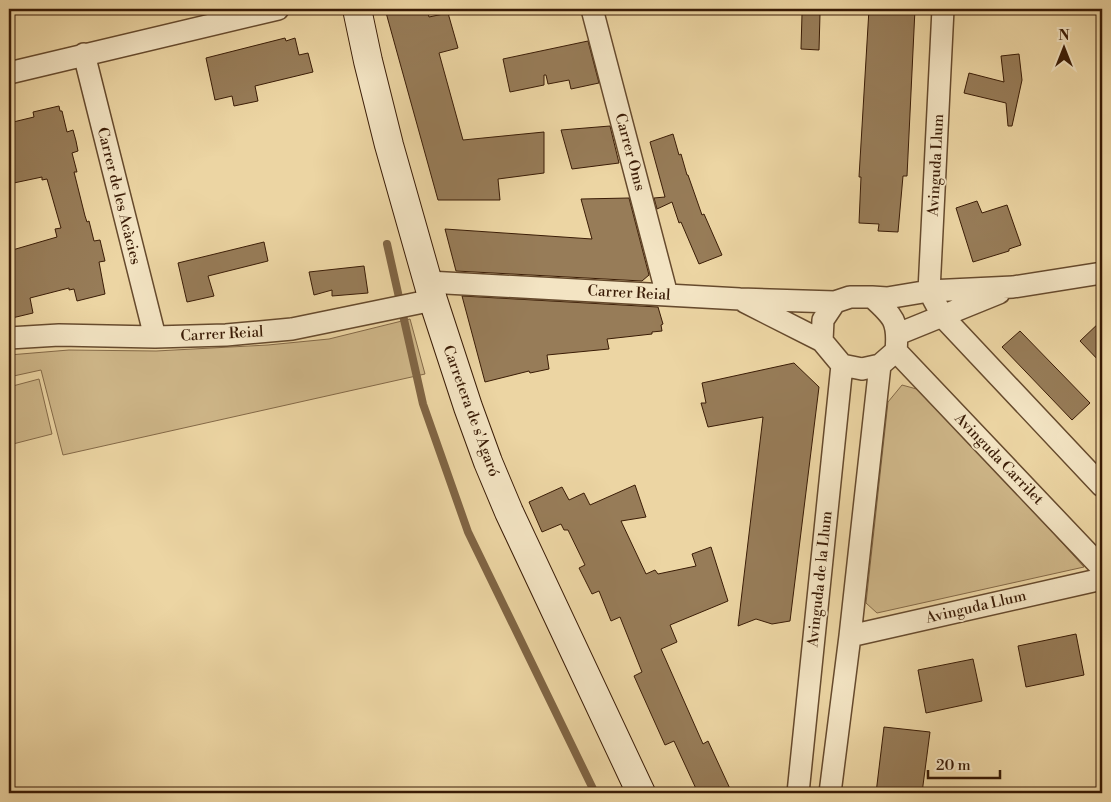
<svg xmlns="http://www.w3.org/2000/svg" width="1111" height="802" viewBox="0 0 1111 802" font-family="'Libre Bodoni',serif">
<rect width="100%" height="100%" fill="#ecd5a3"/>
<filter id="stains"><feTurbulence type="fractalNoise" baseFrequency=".004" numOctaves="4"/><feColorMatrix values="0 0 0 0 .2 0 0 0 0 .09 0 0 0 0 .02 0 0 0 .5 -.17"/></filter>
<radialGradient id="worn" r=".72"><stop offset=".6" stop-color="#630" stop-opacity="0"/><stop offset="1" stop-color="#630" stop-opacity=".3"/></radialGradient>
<!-- green -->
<path fill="#ceb688" stroke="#846947" d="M 410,319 L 425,374 L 63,455 L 41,370 L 9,377 L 9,355 L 69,350 L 156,351 L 268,345 L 329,339 Z
M 39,379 L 52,434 L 9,445 L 9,387 Z
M 902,385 L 924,391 L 1084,567 L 877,613 L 866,603 L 888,402 Z"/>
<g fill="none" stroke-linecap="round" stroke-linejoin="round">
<!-- stream -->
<path stroke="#806544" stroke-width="8" d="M 387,244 L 423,404 L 468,532 L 595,793"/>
</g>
<!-- building -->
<path fill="#977c58" stroke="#3a1c06" d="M 385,9 L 427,9 L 429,17 L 448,13 L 458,48 L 439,53 L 463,140 L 544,132 L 544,173 L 498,179 L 500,200 L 438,200 Z
M 869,9 L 915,9 L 907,176 L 903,176 L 898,232 L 878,231 L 879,224 L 859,223 L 861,177 L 859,177 Z
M 802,14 L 820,14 L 819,50 L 801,49 Z
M 285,38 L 286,41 L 295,38 L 299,55 L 308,53 L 313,72 L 255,86 L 258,101 L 234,106 L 232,96 L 215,100 L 206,58 Z
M 588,41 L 599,83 L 571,89 L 569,80 L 548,84 L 546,75 L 544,75 L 544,85 L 510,92 L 503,59 Z
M 1019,54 L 1022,80 L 1012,126 L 1008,126 L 1006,103 L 964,93 L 969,73 L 1004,82 L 1001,56 Z
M 59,106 L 60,111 L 62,111 L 67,132 L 73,130 L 76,141 L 78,151 L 72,153 L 77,172 L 74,172 L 85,216 L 87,222 L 89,221 L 94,241 L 100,240 L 105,261 L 99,262 L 105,294 L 77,301 L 74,289 L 69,290 L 69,288 L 30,298 L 33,313 L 12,318 L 9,303 L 9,251 L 57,237 L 55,229 L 61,228 L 47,179 L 42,180 L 42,177 L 9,184 L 9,123 L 34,117 L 33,112 Z
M 610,126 L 619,163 L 572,169 L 561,130 Z
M 673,134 L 679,155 L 681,154 L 687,175 L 688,175 L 702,215 L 704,214 L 722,255 L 699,264 L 681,222 L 679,223 L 672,202 L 657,209 L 654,198 L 665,197 L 650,142 Z
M 629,198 L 649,275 L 642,281 L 456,271 L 445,229 L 592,239 L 581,199 Z
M 977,201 L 982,213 L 1007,205 L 1021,245 L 1009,249 L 1009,251 L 973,262 L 956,208 Z
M 264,242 L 268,261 L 208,276 L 214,296 L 187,302 L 178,263 Z
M 364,266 L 368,293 L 332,296 L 332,290 L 314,295 L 309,272 Z
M 462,296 L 658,307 L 663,324 L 661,325 L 662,331 L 652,332 L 652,334 L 607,339 L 609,349 L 547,355 L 549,369 L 530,373 L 529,371 L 485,382 Z
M 1102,320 L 1102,364 L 1080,341 Z
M 1020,331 L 1090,403 L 1072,420 L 1002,347 Z
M 794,363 L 819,387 L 790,621 L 772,624 L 756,619 L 738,626 L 763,417 L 708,427 L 701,403 L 706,403 L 702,383 Z
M 635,485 L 646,517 L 621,521 L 646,574 L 655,570 L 658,574 L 696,566 L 692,554 L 711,547 L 728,601 L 670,625 L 677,642 L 661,649 L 703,744 L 708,741 L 732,793 L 698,793 L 674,741 L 665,745 L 634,676 L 642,672 L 620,617 L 611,621 L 599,591 L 592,594 L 579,568 L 585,565 L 568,530 L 564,530 L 561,524 L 542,532 L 529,502 L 562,487 L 569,500 L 584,493 L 590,505 Z
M 1076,634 L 1084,675 L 1026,687 L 1018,646 Z
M 973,659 L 982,701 L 926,713 L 918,670 Z
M 884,727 L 930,732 L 922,793 L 876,793 Z"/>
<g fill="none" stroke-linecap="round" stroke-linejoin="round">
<defs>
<path id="street" d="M 592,9 L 667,295
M 943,9 L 929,291 L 943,317 L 1102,486
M 84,54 L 155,337
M 9,73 L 278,9
M 428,282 L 740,299 L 835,302
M 850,297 L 872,297 C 893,316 899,321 896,351 L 880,365 L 862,369 L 842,365 L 822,341 L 823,320 L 835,302 Z
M 872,297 L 887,298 L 929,291 L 1013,287 L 1102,273
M 745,302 L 822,341
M 898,334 L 999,293
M 9,338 L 59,335 L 155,337 L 226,335 L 292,329 L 433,300
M 896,351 L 1102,568
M 850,636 L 1102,579
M 798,793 L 842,365
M 830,793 L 850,636 L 880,365"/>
<path id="secondary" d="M 357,9 L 368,61 L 389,145 L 433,300 L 468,407 L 488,462 L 509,512 L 641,793"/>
</defs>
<!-- street casing -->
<use href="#street" stroke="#664a2d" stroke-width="24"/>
<!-- secondary casing -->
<use href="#secondary" stroke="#3a1c06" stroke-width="30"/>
<!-- street -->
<use href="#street" stroke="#f3e4c3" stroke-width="21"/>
<!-- secondary -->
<use href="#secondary" stroke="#f3e4c3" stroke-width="28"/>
</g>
<g text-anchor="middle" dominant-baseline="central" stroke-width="4" stroke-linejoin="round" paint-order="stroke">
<!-- street labels -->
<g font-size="15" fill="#3a1c06" stroke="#f3e4c3">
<text transform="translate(630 152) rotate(75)">Carrer Oms</text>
<text transform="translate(936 165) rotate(-87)">Avinguda Llum</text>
<text transform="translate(119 196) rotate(76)">Carrer de les Acàcies</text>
<text transform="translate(629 293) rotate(3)">Carrer Reial</text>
<text transform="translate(222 334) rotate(-3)">Carrer Reial</text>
<text transform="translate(471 411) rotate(70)">Carretera de s'Agaró</text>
<text transform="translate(999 459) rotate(46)">Avinguda Carrilet</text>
<text transform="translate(820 579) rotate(-84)">Avinguda de la Llum</text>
<text transform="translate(976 607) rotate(-13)">Avinguda Llum</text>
</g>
</g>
<!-- margin -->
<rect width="1111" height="802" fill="none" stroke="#ecd5a3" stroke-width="30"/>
<rect x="10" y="10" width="1091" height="782" fill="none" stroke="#3a1c06" stroke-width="2.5"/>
<rect x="15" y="15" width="1081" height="772" fill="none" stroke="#3a1c06"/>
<!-- north arrow -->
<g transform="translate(1064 48)" stroke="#f3e4c3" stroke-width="4" paint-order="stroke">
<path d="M0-4L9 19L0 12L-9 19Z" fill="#3a1c06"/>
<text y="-8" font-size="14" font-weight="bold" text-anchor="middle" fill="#3a1c06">N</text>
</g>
<!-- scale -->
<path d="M928 770v8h72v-8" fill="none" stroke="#3a1c06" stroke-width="2.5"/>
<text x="936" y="770" font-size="15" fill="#3a1c06" stroke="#f3e4c3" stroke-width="4" paint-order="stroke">20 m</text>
<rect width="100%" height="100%" filter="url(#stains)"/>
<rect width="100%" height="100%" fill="url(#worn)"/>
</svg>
